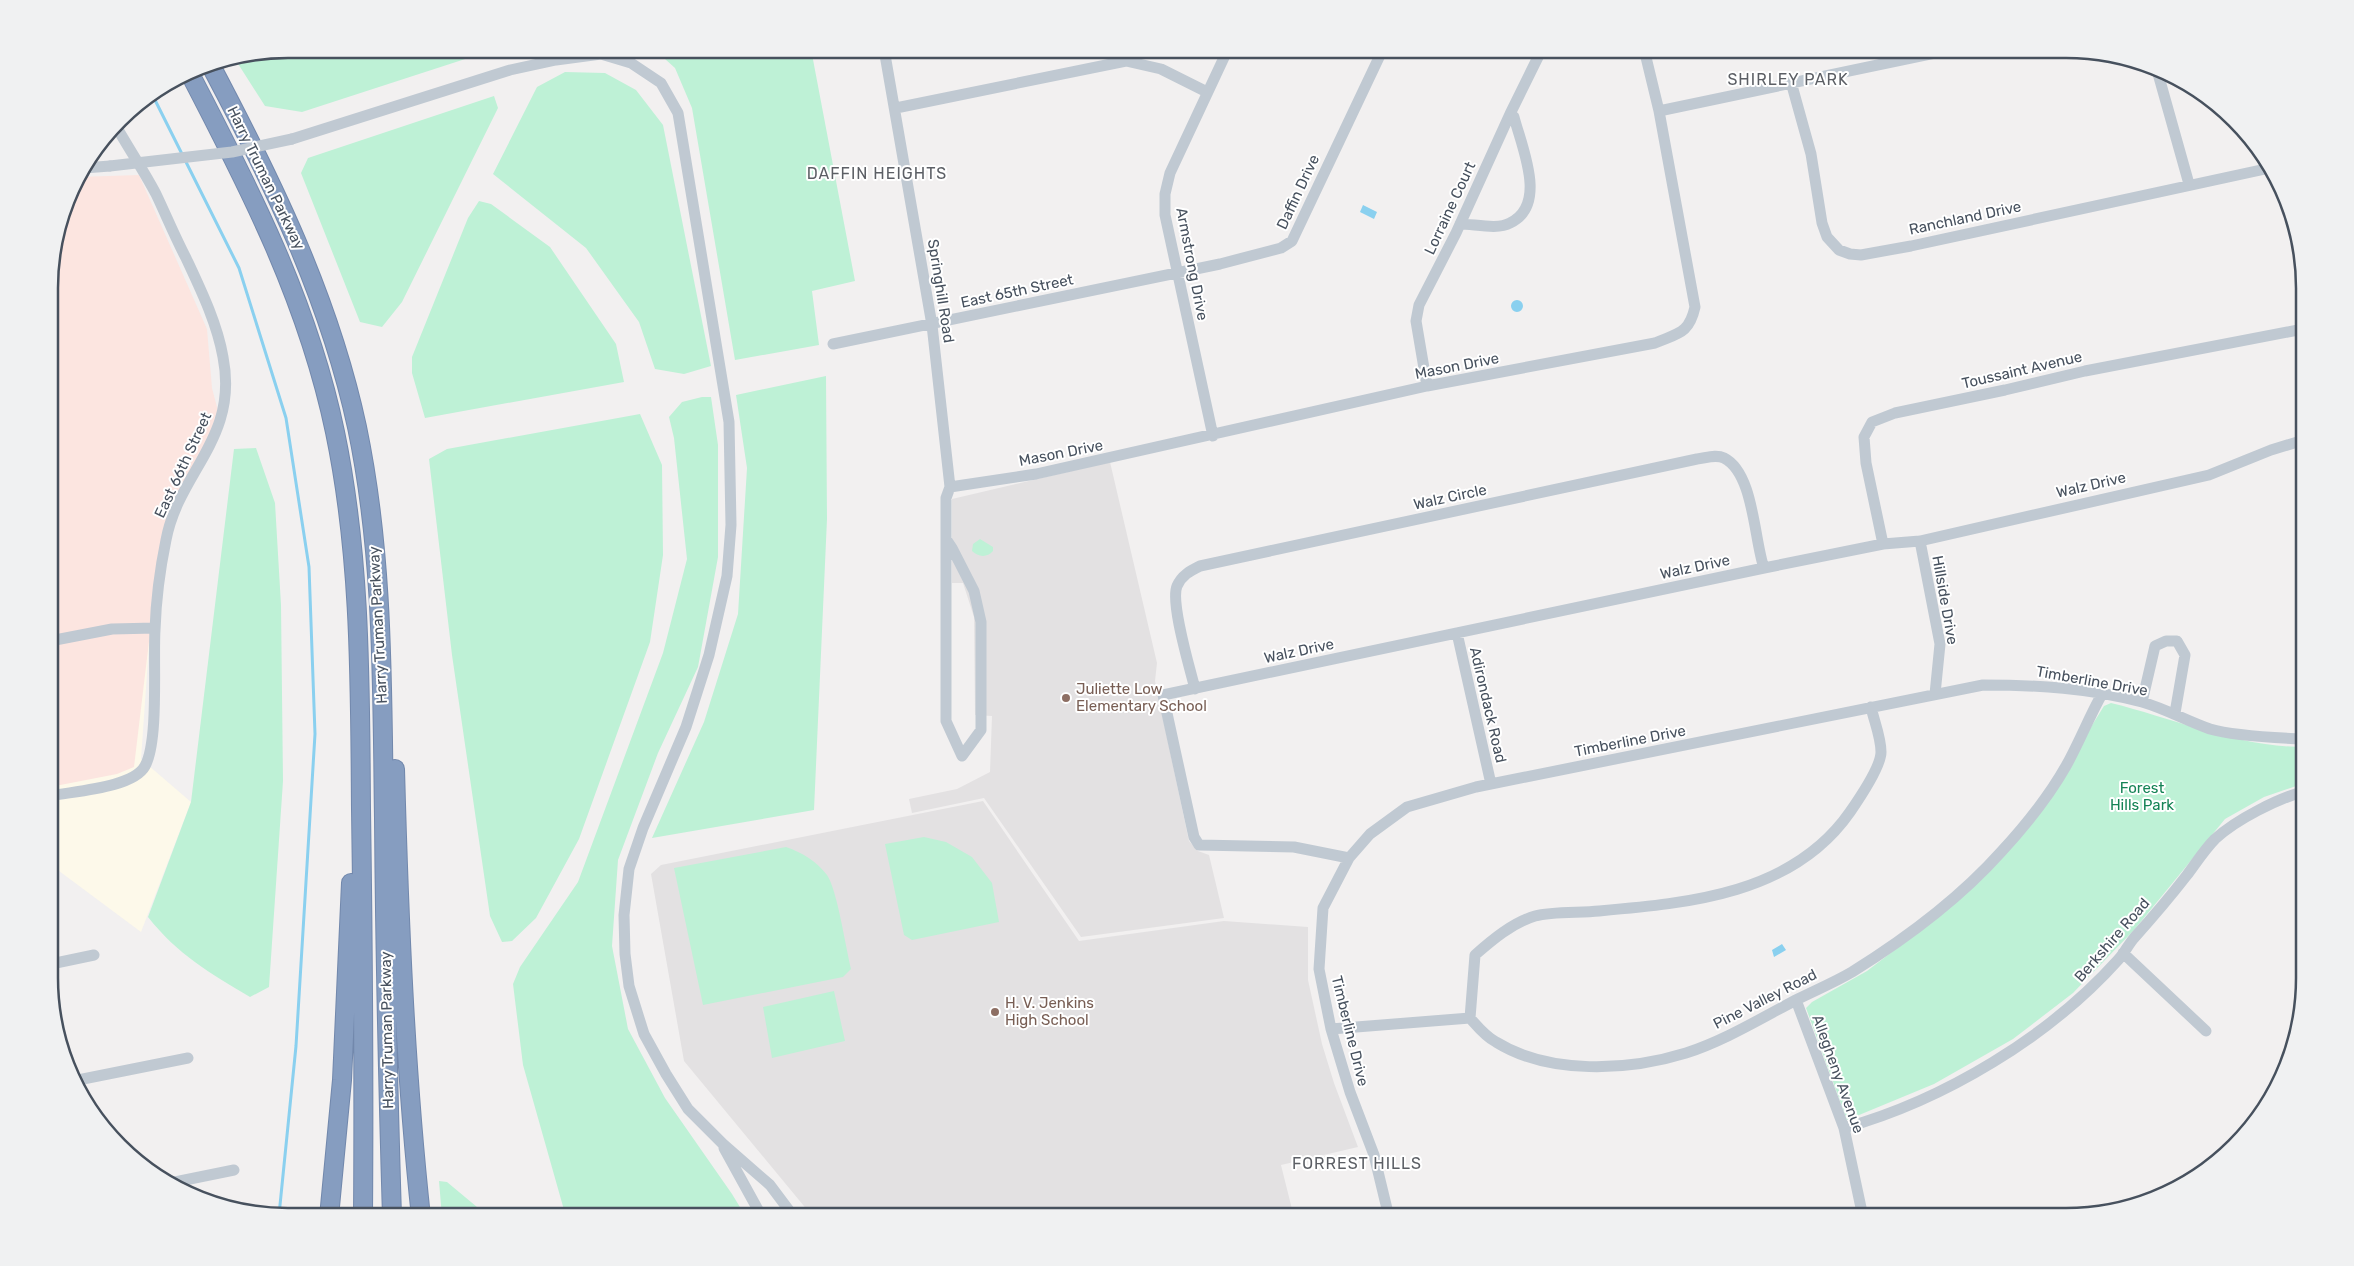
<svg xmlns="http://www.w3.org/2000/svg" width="2354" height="1266" viewBox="0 0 2354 1266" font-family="Rubik,sans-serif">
<rect width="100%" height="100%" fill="#f2f0f0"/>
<!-- commercial -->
<path fill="#fdf9ea" d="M 153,588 L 141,759 L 191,802 L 141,932 L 51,865 L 50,613 Z"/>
<!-- education -->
<path fill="#e3e1e2" d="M 1110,462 L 1157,663 L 1155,681 L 1189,841 L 1198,851 L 1209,855 L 1224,918 L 1081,937 L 984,798 L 912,813 L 909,799 L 957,789 L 990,772 L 992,716 L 975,715 L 974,617 L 963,583 L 952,583 L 952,499 Z
M 983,801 L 1079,941 L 1224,921 L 1308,927 L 1308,980 L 1322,1044 L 1334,1083 L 1358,1147 L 1281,1165 L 1294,1217 L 813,1217 L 684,1061 L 651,874 L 661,865 Z"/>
<!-- medical -->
<path fill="#fce5e0" d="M 139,175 L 207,329 L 212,388 L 218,411 L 217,423 L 162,533 L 134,767 L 117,774 L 50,787 L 49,272 L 74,182 L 77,177 Z"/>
<!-- green -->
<path fill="#bef1d6" d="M 288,49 L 496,49 L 302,112 L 265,106 L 235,59 Z
M 647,49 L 811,49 L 855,281 L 812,291 L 819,345 L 735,360 L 692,108 L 675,68 L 655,50 Z
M 565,72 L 605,73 L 636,90 L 663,125 L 711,366 L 684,374 L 655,369 L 639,322 L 586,248 L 493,174 L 537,87 Z
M 494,96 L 498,108 L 402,302 L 382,327 L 360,322 L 301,173 L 308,158 Z
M 479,201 L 491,204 L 550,247 L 616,344 L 624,382 L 425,418 L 412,373 L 412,357 L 468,218 Z
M 826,376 L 827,519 L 814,810 L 652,838 L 704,722 L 738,614 L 747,468 L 736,395 Z
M 702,397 L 711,397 L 718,445 L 718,557 L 698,667 L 658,753 L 618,860 L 612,946 L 628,1029 L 665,1098 L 732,1194 L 746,1217 L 566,1217 L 523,1065 L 513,984 L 520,967 L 578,882 L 663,653 L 687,559 L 674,438 L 669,417 L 682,402 Z
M 640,414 L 662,465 L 663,555 L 650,642 L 579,839 L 536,918 L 512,941 L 502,942 L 490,916 L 452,655 L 429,459 L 447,449 Z
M 256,448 L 275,503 L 281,605 L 283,781 L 269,987 L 250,997 C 210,973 178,955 148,917 L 191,802 L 234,449 Z
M 980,539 L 993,547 L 993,551 C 987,558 978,557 972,551 L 973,544 Z
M 2111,703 C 2176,719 2237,747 2305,747 L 2305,783 L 2264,797 L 2225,819 L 2134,930 L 2073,993 L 2013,1039 L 1934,1084 L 1847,1120 L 1806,1008 L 1812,1002 L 1867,971 L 1930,923 L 2055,785 L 2104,706 Z
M 924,837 L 946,842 L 972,857 L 992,883 L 999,922 L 912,940 L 904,935 L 885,844 Z
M 786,847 C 803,853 816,861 827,875 C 837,889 846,949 851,969 L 843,977 L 703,1005 L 674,868 Z
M 834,991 L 845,1041 L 772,1058 L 763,1007 Z
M 439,1181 L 447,1182 L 489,1217 L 442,1217 Z"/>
<!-- water -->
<path fill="#8ad0ef" d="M 1363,205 L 1377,212 L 1374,219 L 1360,212 Z
M1511 306a6 6 0 1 1 12 0a6 6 0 1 1-12 0Z
M 1782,944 L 1786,950 L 1774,957 L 1772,950 Z"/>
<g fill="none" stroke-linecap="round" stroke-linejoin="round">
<!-- stream -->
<path stroke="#8ad0ef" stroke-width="3" d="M 152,94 L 182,154
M 185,160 L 239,268 L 286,418 L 309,567 L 315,734 L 296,1046 L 279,1215"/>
<defs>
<path id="highway" d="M 210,64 C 272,181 329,297 357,427 C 384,556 382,687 384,818 C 385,951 388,1084 392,1217
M 189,72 C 250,189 308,302 335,432 C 361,557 360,683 361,809 C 363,945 364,1081 363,1217
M 395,769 C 399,918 405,1068 421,1217
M 329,1217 L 342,1080 L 351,883"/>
</defs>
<!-- highway casing -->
<use href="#highway" stroke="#7288ac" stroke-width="20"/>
<!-- minor -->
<path stroke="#c0c9d2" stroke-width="11" d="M 884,49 L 932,325 L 950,487 L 946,498 L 946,721 L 962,756 L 981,730 L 981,622 L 974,591 L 952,548 L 946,539
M 2157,70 L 2189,184
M 1791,82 L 1811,154 L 1822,223 L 1827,237 L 1839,250 L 1850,254 L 1861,255 L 1911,246 L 2270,168
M 896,108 L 1126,61 L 1161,69 L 1207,92
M 1659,111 L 1954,49
M 292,139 L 510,70 L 556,60 L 601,54 L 631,63 L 661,83 L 678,113 L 729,422 L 731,525 L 727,576 L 709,655 L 686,727 L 643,828 L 629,869 L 624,915 L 625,954 L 629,986 L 644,1034 L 666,1074 L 688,1109 L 723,1144 L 770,1185 L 794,1217
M 84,168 L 110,166
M 1460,224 C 1474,224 1498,230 1510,223 C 1548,205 1522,148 1514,117 L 1510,114
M 833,344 L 1220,264 L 1281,248 L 1292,241 L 1383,49
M 1427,386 L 1416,321 L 1419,305 L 1456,233 L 1510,114 L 1542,49
M 1213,436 L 1165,215 L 1165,194 L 1170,173 L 1228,49
M 950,487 L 1036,474 L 1427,386 L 1655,343 C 1678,333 1689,334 1695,307 L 1659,111 L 1644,49
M 1920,541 L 1940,644 L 1935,694
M 1883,544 L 1866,463 L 1864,437 L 1872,422 L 1895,413 L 2005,390 L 2085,371 L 2303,329
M 1457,633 L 1491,784
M 50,641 L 112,629 L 155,628
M 1195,689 C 1190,668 1170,603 1177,586 C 1182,575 1190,571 1200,566 L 1697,459 C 1706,458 1716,454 1724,458 C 1754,473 1754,540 1764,568
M 2142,702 L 2155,646 L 2166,641 L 2177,641 L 2185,655 L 2175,713
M 1871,707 C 1874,721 1881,737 1881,752 C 1881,767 1859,799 1850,812 C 1793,894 1690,903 1599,911 C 1580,913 1552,911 1535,916 C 1512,923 1492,940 1475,955 L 1470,1018 C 1478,1027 1485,1036 1496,1042 C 1549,1075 1628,1071 1686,1053 C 1726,1040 1761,1018 1798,999 C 1816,990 1835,982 1852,972 C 1905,939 1959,899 2001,852 C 2025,826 2049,796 2066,766 C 2079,743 2089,717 2102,694
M 50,796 C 74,791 133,788 145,766 C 159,741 153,661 155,630 C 156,600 160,569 166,540 C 179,471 239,439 223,357 C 217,323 201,290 186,258 C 175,237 166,215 156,194 C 144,171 129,149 116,126
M 1349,858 L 1294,847 L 1199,845 L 1194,837 L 1163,695 L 1764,568 L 1883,544 L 1920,541 L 2209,475 L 2271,450 L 2304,440
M 2123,953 L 2206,1031
M 51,964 L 94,955
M 1796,1000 L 1844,1128 L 1863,1217
M 1331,1029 L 1470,1018
M 73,1081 L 188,1058
M 1844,1128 C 1944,1100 2049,1037 2118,960 C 2124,954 2128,945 2134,938 C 2152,918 2170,897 2187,875 C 2196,863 2205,849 2215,839 C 2237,819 2277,799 2305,791
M 724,1148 L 762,1217
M 170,1183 L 234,1170
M 1389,1217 L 1374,1155 L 1350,1092 L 1331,1029 L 1319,969 L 1323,908 L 1349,858 L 1370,834 L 1407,807 L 1476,787 L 1983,685 C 2037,685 2090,688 2142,702 C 2166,709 2187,721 2210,729 C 2234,736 2279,738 2305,739"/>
<!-- highway -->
<use href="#highway" stroke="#869dc0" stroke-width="18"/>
<!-- minor-bridge -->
<path stroke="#c0c9d2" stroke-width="11" d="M 110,166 L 232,152 L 292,139"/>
</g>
<!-- markers -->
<g fill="#8d6e63" stroke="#fff" stroke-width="2">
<circle cx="1066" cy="698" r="5"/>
<circle cx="995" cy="1012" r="5"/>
</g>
<g text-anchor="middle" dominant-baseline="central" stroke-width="4" stroke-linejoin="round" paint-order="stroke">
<!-- street labels -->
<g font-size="15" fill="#47515e" stroke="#fff">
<text transform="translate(266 178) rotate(64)">Harry Truman Parkway</text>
<text transform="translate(1298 192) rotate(-65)">Daffin Drive</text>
<text transform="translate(1450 208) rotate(-65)">Lorraine Court</text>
<text transform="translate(1965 218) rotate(-12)">Ranchland Drive</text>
<text transform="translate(1192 264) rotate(79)">Armstrong Drive</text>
<text transform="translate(941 291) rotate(81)">Springhill Road</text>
<text transform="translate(1017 291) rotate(-12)">East 65th Street</text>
<text transform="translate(1457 366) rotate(-11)">Mason Drive</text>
<text transform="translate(2022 370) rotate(-13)">Toussaint Avenue</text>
<text transform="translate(1061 453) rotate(-11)">Mason Drive</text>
<text transform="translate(183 465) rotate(-65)">East 66th Street</text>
<text transform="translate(2091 485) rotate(-13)">Walz Drive</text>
<text transform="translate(1450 497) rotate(-12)">Walz Circle</text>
<text transform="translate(1695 567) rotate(-12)">Walz Drive</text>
<text transform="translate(1945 600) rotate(80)">Hillside Drive</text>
<text transform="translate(378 625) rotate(-93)">Harry Truman Parkway</text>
<text transform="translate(1299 651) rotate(-12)">Walz Drive</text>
<text transform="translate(2092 681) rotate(10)">Timberline Drive</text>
<text transform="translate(1488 705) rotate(77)">Adirondack Road</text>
<text transform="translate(1630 741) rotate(-11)">Timberline Drive</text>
<text transform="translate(2112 940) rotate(-49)">Berkshire Road</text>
<text transform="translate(1765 999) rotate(-27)">Pine Valley Road</text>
<text transform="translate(387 1030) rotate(-91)">Harry Truman Parkway</text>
<text transform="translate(1350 1031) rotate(76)">Timberline Drive</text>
<text transform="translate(1838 1074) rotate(70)">Allegheny Avenue</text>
</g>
<!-- education labels -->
<g font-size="15" fill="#785e54" stroke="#fff" text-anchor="start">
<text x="1076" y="689">Juliette Low<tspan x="1076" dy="17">Elementary School</tspan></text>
<text x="1005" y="1003">H. V. Jenkins<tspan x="1005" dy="17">High School</tspan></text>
</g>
<!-- park labels -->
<g font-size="15" fill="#158356" stroke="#fff">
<text x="2142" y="788">Forest<tspan x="2142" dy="17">Hills Park</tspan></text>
</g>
<!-- neighbourhood labels -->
<g font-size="16" letter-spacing="1" fill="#5c5f65" stroke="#fff">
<text x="1788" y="79">SHIRLEY PARK</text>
<text x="877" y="173">DAFFIN HEIGHTS</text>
<text x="1357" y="1163">FORREST HILLS</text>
</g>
</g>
<!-- crop -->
<path d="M0 0H2354V1266H0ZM288 58H2066A230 230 0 0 1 2296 288V978A230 230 0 0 1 2066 1208H288A230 230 0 0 1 58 978V288A230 230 0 0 1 288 58Z" fill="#f0f1f2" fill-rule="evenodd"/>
<path fill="none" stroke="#47515e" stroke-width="2.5" d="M288 58H2066A230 230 0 0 1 2296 288V978A230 230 0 0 1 2066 1208H288A230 230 0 0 1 58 978V288A230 230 0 0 1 288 58Z"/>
</svg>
